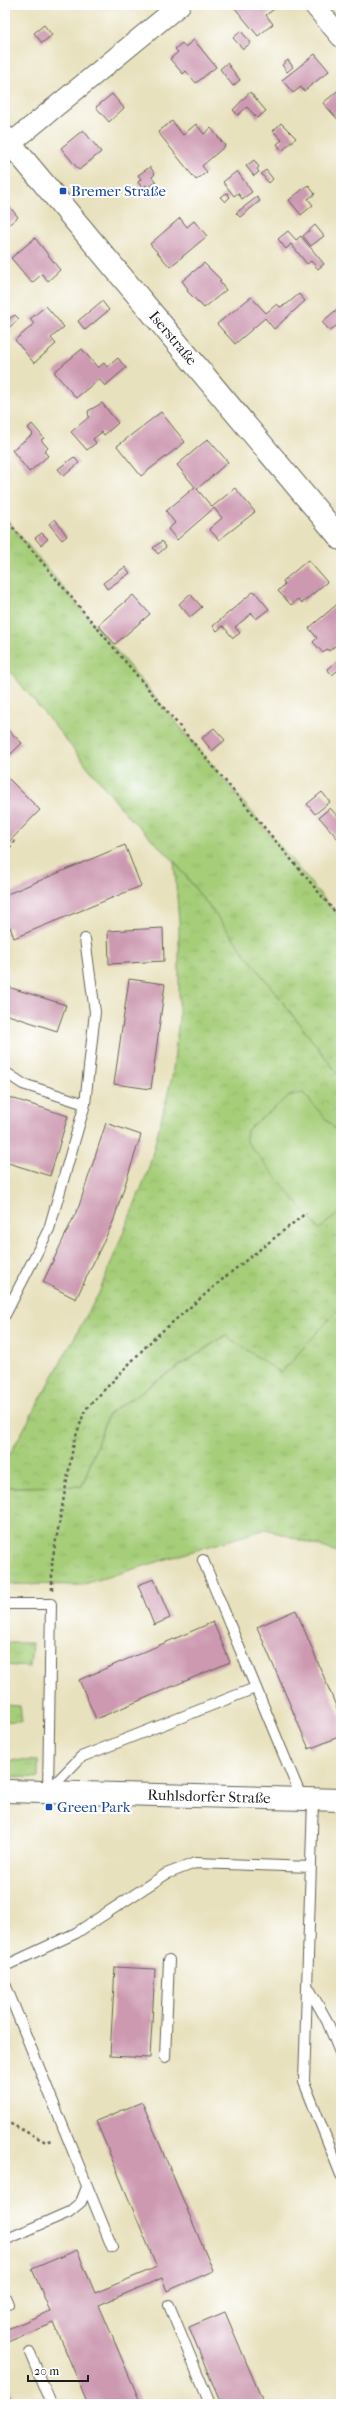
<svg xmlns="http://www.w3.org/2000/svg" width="346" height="2409" viewBox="0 0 346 2409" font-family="'IM FELL French Canon',serif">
<defs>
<pattern id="grass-tufts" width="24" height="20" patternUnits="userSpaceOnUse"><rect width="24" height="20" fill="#a6ce79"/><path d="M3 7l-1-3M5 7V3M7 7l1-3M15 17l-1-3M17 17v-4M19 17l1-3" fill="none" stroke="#8eb068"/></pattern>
<pattern id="park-crowns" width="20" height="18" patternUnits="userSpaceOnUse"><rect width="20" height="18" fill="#a6ce79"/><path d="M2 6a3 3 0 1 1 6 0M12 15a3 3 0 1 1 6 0" fill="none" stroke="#8eb068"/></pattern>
</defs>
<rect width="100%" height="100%" fill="#fff"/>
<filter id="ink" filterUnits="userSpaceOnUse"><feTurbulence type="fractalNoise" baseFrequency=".025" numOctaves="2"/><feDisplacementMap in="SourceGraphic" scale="8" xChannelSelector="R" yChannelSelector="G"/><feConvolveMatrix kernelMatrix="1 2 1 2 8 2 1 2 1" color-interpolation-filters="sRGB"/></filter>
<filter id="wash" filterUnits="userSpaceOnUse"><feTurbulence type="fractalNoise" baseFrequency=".012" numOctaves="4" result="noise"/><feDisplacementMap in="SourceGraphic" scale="16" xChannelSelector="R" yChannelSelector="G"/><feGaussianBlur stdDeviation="0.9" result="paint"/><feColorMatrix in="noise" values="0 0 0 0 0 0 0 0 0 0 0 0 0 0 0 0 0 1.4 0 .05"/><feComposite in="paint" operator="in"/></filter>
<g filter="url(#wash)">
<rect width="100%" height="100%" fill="#e8e1bd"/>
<!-- grass -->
<path fill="url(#grass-tufts)" stroke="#61754a" d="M 5,518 L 341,919 L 341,1078 L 174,861 L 127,815 L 5,665 Z
M 341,1306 L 341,1553 L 266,1529 L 81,1585 L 5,1584 L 5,1487 L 82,1486 L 108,1414 L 226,1335 L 281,1373 Z
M 5,1643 L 32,1643 L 30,1667 L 5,1665 Z
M 5,1705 L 20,1706 L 22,1722 L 5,1721 Z
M 5,1760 L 38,1761 L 38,1778 L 5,1776 Z"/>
<!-- park -->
<path fill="url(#park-crowns)" stroke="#61754a" d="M 174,861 L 341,1078 L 341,1306 L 281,1373 L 225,1335 L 108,1414 L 82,1486 L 5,1487 L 5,1459 L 11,1452 L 99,1293 L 148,1171 L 172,1077 L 179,1019 L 179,921 Z"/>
<!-- pitch -->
<path fill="#a6ce79" stroke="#61754a" d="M 303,1093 L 341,1136 L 341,1211 L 319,1229 L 246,1141 L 247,1130 L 289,1096 Z"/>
<g id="blocks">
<!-- building -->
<path fill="#cc99b0" d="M 237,5 L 275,5 L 277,7 L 266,15 L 273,24 L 258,36 L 234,7 Z
M 44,25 L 52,35 L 42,43 L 34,33 Z
M 241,31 L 251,43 L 243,49 L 233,38 Z
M 194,40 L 216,67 L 196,83 L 186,71 L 183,74 L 170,59 L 178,52 L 175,49 L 182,43 L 185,47 Z
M 315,54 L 329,71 L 304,91 L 301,87 L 293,93 L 282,80 Z
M 288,60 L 293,67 L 287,72 L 282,65 Z
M 227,63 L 240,80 L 233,86 L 220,69 Z
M 341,88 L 341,123 L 323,103 Z
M 250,92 L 266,111 L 257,118 L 247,107 L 238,115 L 233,110 Z
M 112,94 L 124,108 L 109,122 L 96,107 Z
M 172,121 L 183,135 L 196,124 L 204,134 L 211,128 L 225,146 L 202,166 L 207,172 L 196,180 L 158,132 Z
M 281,123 L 296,138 L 282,151 L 277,144 L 282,140 L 273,131 Z
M 83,130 L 101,152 L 79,170 L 61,148 Z
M 254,160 L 259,167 L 257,169 L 259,172 L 254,176 L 246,166 Z
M 150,167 L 155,174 L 152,177 L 156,182 L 148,188 L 146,185 L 142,188 L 138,182 L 141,179 L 138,175 Z
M 266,170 L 273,179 L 269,183 L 261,174 Z
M 237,171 L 252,192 L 242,199 L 238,193 L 234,196 L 223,182 Z
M 308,185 L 315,194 L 308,199 L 313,205 L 301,215 L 289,200 Z
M 227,193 L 230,197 L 225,202 L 220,197 Z
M 257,197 L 260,201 L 240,217 L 236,213 Z
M 5,201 L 18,217 L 5,228 Z
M 180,218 L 187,227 L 194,221 L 207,236 L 170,267 L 150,244 Z
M 315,225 L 324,236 L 311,246 L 303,236 Z
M 288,231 L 296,240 L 301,236 L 324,264 L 318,269 L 311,261 L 307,264 L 291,244 L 286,249 L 278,239 Z
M 35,238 L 60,270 L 48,281 L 42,274 L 32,283 L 11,258 Z
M 204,263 L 221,280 L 219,281 L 226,290 L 204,308 L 187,291 L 188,289 L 182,281 Z
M 299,294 L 305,301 L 274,329 L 265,318 L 235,344 L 217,324 L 251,297 L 266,313 L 277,304 L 280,307 L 287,304 Z
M 102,301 L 109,310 L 85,330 L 78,321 Z
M 46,306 L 64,327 L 51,338 L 56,344 L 34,363 L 15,340 L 34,324 L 30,319 Z
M 341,306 L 341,322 L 330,331 L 322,322 Z
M 15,315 L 19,319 L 5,331 L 5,321 Z
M 82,349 L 98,368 L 104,363 L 107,367 L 118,358 L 126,368 L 105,386 L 99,379 L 76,398 L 54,372 Z
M 102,403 L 118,423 L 104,435 L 102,432 L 93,439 L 96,443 L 87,450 L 71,432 L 89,417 L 88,411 Z
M 161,412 L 185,442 L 141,476 L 117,446 Z
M 32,424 L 44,438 L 41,440 L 48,448 L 44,451 L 48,456 L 29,472 L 12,450 L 33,434 L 28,428 Z
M 208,439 L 228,462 L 197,489 L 212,507 L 235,488 L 255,512 L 219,540 L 209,529 L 222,518 L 214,508 L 177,540 L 168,529 L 175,523 L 166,511 L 195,487 L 177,465 Z
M 74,457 L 79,463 L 64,476 L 58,469 Z
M 55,519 L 67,536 L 62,540 L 49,524 Z
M 42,533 L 48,539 L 41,545 L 35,538 Z
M 162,541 L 166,547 L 158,554 L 153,548 Z
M 308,560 L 327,582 L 302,603 L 298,599 L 291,605 L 278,591 L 285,584 L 283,581 Z
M 125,567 L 130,573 L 107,589 L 103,583 Z
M 254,591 L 269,609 L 256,619 L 252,613 L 235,627 L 240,633 L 233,638 L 223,626 L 217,631 L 213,626 Z
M 190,594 L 202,607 L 190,617 L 179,604 Z
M 133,595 L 150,614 L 115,644 L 98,625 Z
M 341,601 L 341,641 L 329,651 L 327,649 L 323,653 L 313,642 L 317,638 L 309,628 Z
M 340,658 L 341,668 L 332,675 L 327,669 Z
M 5,727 L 22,743 L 5,760 Z
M 214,728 L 225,740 L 212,751 L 202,738 Z
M 5,775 L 40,810 L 5,846 Z
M 322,792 L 330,802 L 315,814 L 307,804 Z
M 330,808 L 341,820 L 341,839 L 339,840 L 319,817 Z
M 125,845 L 141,886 L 14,938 L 10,927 L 5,929 L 5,895 Z
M 163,928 L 164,961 L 109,964 L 108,931 Z
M 129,979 L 165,984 L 151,1089 L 114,1084 Z
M 5,986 L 66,1005 L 57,1031 L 5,1014 Z
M 5,1096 L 68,1116 L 50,1176 L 5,1162 Z
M 106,1123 L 141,1135 L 113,1222 L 76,1299 L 43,1282 L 79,1206 Z
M 154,1579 L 170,1618 L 154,1625 L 138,1585 Z
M 296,1610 L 341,1718 L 341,1736 L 309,1749 L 257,1627 Z
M 213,1622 L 230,1662 L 96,1719 L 79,1680 Z
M 115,1967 L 155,1969 L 150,2058 L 110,2056 Z
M 142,2102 L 213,2271 L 167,2291 L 162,2278 L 99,2305 L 141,2404 L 88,2404 L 54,2323 L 5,2343 L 5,2330 L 50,2311 L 32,2269 L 77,2250 L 95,2293 L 157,2267 L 96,2121 Z
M 225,2312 L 264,2404 L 221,2404 L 189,2327 Z
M 5,2386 L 13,2404 L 5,2404 Z"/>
</g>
</g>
<g filter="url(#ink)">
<use href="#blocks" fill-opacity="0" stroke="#636154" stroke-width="1"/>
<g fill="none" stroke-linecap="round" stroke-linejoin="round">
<defs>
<path id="lane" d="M 5,1072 L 23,1084 L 85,1104
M 5,1315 L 49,1229 L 85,1104 L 95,1012 L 85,939
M 203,1560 L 302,1799
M 5,1604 L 51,1604 L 48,1792
M 48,1791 L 81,1757 L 255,1688
M 313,1800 L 304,2082 L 341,2175
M 5,1966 L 76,1933 L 166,1874 L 195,1863 L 311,1867
M 5,1984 L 112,2247
M 307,1985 L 327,2021 L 341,2055
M 165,2057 L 169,1960
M 5,2240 L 69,2212 L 81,2202 L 87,2187
M 5,2297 L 8,2304
M 169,2305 L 210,2404
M 30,2353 L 51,2404"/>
<path id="street" d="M 314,5 L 341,37
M 5,148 L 180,5"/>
<g id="secondary">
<path id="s1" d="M 5,137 L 341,539"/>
<path id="s2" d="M 5,1791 L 341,1800"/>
</g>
</defs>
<!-- lane casing -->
<use href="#lane" stroke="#636154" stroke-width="12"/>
<!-- street casing -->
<use href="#street" stroke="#636154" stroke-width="22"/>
<!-- secondary casing -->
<use href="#secondary" stroke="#636154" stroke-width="24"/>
<!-- path -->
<path stroke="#636154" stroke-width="2.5" stroke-dasharray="3 3" stroke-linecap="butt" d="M 5,518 L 341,919
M 5,852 L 17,839
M 52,1590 L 52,1562 L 74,1442 L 85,1410 L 153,1339 L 230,1273 L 306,1213
M 5,2121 L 46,2142 L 53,2139"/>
<!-- lane -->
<use href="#lane" stroke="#fff" stroke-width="10"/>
<!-- street -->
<use href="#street" stroke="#fff" stroke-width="20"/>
<!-- secondary -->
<use href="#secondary" stroke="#fff" stroke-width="22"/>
</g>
</g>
<!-- markers -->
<g fill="#1a4fb4" stroke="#fff" stroke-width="1.5">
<rect x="59" y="187" width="8" height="8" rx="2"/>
<rect x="45" y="1803" width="8" height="8" rx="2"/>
</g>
<g text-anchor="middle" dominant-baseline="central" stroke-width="4" stroke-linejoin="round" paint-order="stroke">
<!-- transit labels -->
<g font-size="15" fill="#164399" stroke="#fff" text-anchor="start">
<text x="71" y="191">Bremer Straße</text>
<text x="57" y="1807">Green Park</text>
</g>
<!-- street labels -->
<g font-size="15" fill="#1c1c1c" stroke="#fff">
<text stroke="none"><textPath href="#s1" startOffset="262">Iserstraße</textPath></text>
<text stroke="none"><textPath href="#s2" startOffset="204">Ruhlsdorfer Straße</textPath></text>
</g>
</g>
<!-- margin -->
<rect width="346" height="2409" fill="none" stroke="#fff" stroke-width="20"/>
<!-- scale -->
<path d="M28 2375v6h60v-6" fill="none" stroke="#1c1c1c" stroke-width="2"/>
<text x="34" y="2375" font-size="12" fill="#1c1c1c" stroke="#ffffff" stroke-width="3" paint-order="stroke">20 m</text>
</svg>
